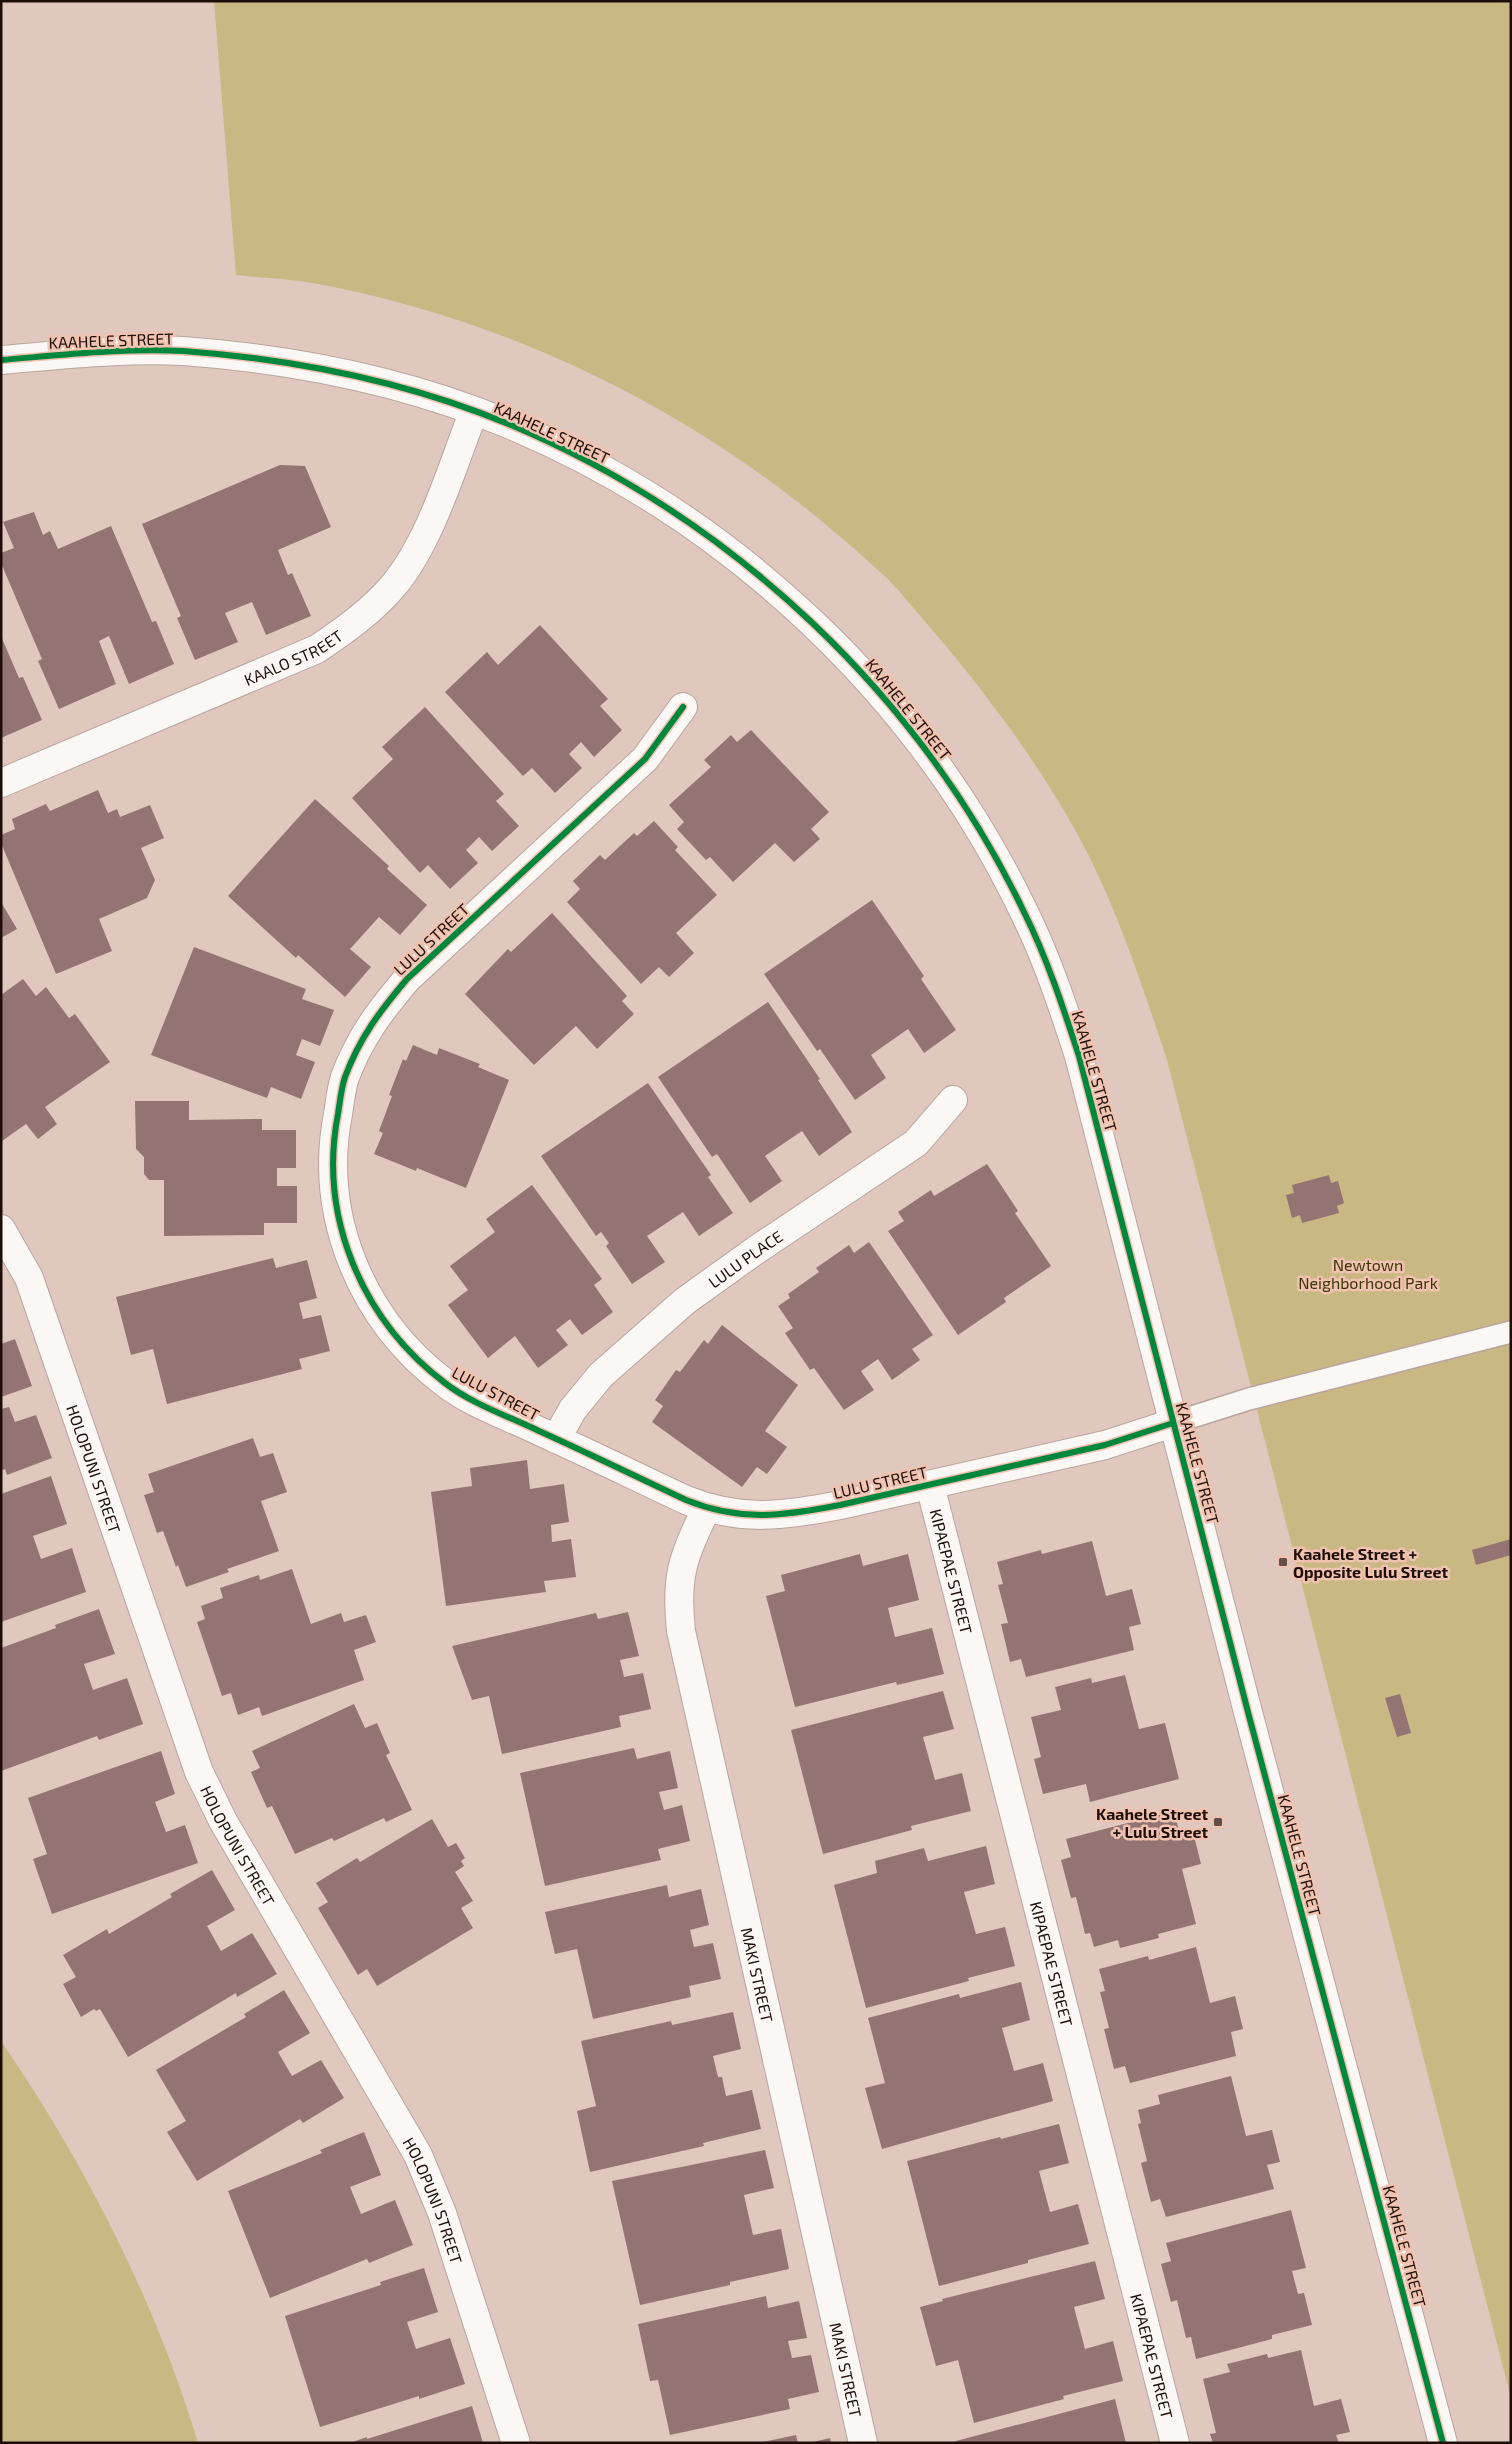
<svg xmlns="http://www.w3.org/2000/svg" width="1512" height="2444" viewBox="0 0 1512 2444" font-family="'Exo 2',sans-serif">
<rect width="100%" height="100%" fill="#e1c8bf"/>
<!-- green -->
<path fill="#c9b884" d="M 214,1 L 1511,1 L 1511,2398 L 1167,1060 C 1144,991 1121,920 1088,854 C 1062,804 1031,756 997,711 C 971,676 944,643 915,610 C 904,597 893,583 880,572 C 721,424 528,323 313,283 C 288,279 261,278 236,275 Z
M 1,2041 C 84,2162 156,2302 198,2443 L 1,2443 Z"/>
<!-- building -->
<path fill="#937473" d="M 280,465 L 305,466 L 331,527 L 278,550 L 288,575 L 292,573 L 311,616 L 266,635 L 252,602 L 225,613 L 238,642 L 195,660 L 177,618 L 181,616 L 142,524 Z
M 34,512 L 43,535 L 50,531 L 58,549 L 111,526 L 152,622 L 156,621 L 174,664 L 129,684 L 109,636 L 99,641 L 116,684 L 59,709 L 38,661 L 42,659 L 1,563 L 1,553 L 14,548 L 3,522 Z
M 540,625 L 608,699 L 600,706 L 622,730 L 594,757 L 581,742 L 569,754 L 582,768 L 555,793 L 532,768 L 523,776 L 445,692 L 487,652 L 498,665 Z
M 1,636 L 19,678 L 23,677 L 42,720 L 1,738 Z
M 425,707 L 504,794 L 496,801 L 519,826 L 492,851 L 479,837 L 466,850 L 478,863 L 450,889 L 428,865 L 420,873 L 352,798 L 393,759 L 382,747 Z
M 751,730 L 829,812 L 811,829 L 820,839 L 794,862 L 775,843 L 733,882 L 710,857 L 706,860 L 677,829 L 684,822 L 669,805 L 711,767 L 704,760 L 731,735 L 737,742 Z
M 98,790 L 108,813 L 117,809 L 120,817 L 150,805 L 164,838 L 141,848 L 155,880 L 147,898 L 99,919 L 112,951 L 56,974 L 1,843 L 1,835 L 15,829 L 12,819 L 46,804 L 50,811 Z
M 315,799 L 389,866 L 387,869 L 427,905 L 400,935 L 379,917 L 350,949 L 371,967 L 345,997 L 298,955 L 296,958 L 228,896 Z
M 654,821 L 678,847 L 675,850 L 717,895 L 676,933 L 694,953 L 669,977 L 659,967 L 641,984 L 567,902 L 580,889 L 573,881 L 600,855 L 605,860 L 634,833 L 637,836 Z
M 872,900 L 924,976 L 921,979 L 956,1030 L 924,1053 L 908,1029 L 871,1055 L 886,1078 L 855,1100 L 820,1049 L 817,1051 L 764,974 Z
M 1,902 L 17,929 L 1,938 Z
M 552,913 L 627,996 L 622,1001 L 634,1014 L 597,1049 L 576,1026 L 534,1065 L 465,994 L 508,949 L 511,952 Z
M 194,947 L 306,989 L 302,999 L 334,1010 L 320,1046 L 302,1039 L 296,1055 L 315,1062 L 301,1099 L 271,1087 L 267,1098 L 151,1055 Z
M 23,979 L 36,996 L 46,987 L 69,1018 L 75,1014 L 110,1062 L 45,1107 L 57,1124 L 38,1139 L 26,1124 L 2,1141 L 1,995 Z
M 768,1002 L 820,1079 L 818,1080 L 852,1132 L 819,1156 L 802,1131 L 765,1156 L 782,1181 L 750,1203 L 717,1154 L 712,1157 L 658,1077 Z
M 413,1045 L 437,1055 L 439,1048 L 480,1064 L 478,1067 L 509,1080 L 466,1188 L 417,1168 L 416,1171 L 374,1154 L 383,1133 L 379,1131 L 392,1096 L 389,1095 L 403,1059 L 406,1061 Z
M 648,1083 L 711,1175 L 708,1177 L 733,1213 L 699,1236 L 683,1212 L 647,1236 L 665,1262 L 632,1284 L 606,1246 L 609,1243 L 601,1232 L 596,1236 L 541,1156 Z
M 135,1101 L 189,1101 L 189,1120 L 262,1119 L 262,1130 L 296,1130 L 296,1168 L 277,1168 L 277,1186 L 297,1186 L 297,1223 L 264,1223 L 264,1235 L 164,1236 L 164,1180 L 149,1180 L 144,1174 L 144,1157 L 136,1149 Z
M 987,1164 L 1018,1211 L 1015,1213 L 1051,1266 L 1004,1298 L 1006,1302 L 958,1335 L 888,1231 L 904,1221 L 898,1212 L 931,1190 L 934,1196 Z
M 1329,1175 L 1331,1183 L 1338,1181 L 1344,1203 L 1337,1206 L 1339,1213 L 1302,1223 L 1300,1215 L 1292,1218 L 1286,1195 L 1294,1193 L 1292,1185 Z
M 532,1185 L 602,1279 L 594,1285 L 613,1312 L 582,1335 L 570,1319 L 556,1330 L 568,1345 L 538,1368 L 515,1336 L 488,1358 L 448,1305 L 468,1290 L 450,1266 L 495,1232 L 486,1219 Z
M 869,1242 L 933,1335 L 912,1349 L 920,1360 L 892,1380 L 878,1359 L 861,1371 L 874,1390 L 844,1410 L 814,1368 L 810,1370 L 785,1333 L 793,1328 L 778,1306 L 790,1298 L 788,1294 L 819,1272 L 816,1268 L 849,1245 L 854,1253 Z
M 273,1258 L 276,1268 L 307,1260 L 317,1298 L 299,1303 L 303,1319 L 321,1315 L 330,1351 L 299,1359 L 302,1369 L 167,1404 L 153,1349 L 131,1355 L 116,1297 Z
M 722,1325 L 798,1385 L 765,1431 L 787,1447 L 767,1474 L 757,1467 L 742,1487 L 652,1422 L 663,1406 L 655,1400 L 676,1370 L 680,1372 L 704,1340 L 708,1344 Z
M 15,1339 L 32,1386 L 1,1397 L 1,1344 Z
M 9,1407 L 15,1422 L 36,1415 L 52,1458 L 7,1475 L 5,1469 L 1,1471 L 1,1409 Z
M 253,1438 L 260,1457 L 273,1453 L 287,1492 L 261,1501 L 279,1551 L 227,1569 L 229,1572 L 186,1587 L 178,1565 L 176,1567 L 163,1531 L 157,1533 L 144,1495 L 154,1492 L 148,1474 Z
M 527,1460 L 530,1489 L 564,1484 L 569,1522 L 551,1525 L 552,1542 L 571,1539 L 576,1577 L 544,1581 L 546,1592 L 446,1606 L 431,1492 L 472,1486 L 470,1468 Z
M 51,1476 L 67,1524 L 33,1536 L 41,1559 L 72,1548 L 86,1592 L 1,1622 L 1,1494 Z
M 1511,1539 L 1511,1555 L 1476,1565 L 1472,1550 Z
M 1092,1541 L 1106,1596 L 1132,1589 L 1141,1624 L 1129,1627 L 1134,1650 L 1026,1677 L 1021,1659 L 1010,1662 L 1001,1624 L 1008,1623 L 998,1585 L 1003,1584 L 997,1562 L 1041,1550 L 1042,1554 Z
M 860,1554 L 863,1566 L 908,1554 L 919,1600 L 888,1608 L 895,1637 L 932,1628 L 944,1674 L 897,1685 L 896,1682 L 795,1707 L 766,1596 L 785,1591 L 781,1575 Z
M 292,1569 L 311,1624 L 341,1613 L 344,1622 L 366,1615 L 376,1642 L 354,1650 L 364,1680 L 262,1716 L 259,1707 L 238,1715 L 231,1693 L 222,1696 L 197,1622 L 205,1619 L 201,1606 L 223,1598 L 220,1588 L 259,1575 L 260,1580 Z
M 99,1609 L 115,1654 L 84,1664 L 93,1690 L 127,1678 L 143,1724 L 99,1740 L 97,1736 L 1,1771 L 1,1648 L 56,1628 L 55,1625 Z
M 628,1612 L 639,1656 L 620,1660 L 624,1677 L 643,1673 L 651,1709 L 619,1716 L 621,1727 L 502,1754 L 489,1696 L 472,1700 L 452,1646 L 596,1613 L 598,1619 Z
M 1125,1675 L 1139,1729 L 1165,1723 L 1179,1779 L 1090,1802 L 1086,1784 L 1043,1794 L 1034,1759 L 1041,1757 L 1031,1717 L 1061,1710 L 1055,1687 L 1091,1678 L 1092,1683 Z
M 943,1691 L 954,1729 L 923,1737 L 935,1780 L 962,1773 L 971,1811 L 911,1826 L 912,1830 L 823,1854 L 791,1730 Z
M 1400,1694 L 1411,1733 L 1397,1737 L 1385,1698 Z
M 354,1704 L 365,1728 L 377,1723 L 390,1753 L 386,1755 L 412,1810 L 386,1822 L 384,1818 L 334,1841 L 332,1838 L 295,1854 L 272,1806 L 267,1808 L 251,1772 L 260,1768 L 252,1751 Z
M 634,1748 L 637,1759 L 670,1751 L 678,1788 L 659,1792 L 664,1810 L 682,1805 L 690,1841 L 658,1849 L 661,1860 L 545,1886 L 520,1773 Z
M 161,1751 L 175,1794 L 155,1802 L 166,1832 L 185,1825 L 198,1863 L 52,1914 L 33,1859 L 47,1854 L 28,1798 Z
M 1174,1811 L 1180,1835 L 1193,1832 L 1201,1864 L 1182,1869 L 1196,1924 L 1158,1934 L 1159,1938 L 1120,1948 L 1118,1940 L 1094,1947 L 1090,1933 L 1085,1934 L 1076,1897 L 1071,1898 L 1061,1860 L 1071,1857 L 1066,1839 Z
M 432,1819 L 448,1847 L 456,1843 L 465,1858 L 461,1861 L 464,1866 L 455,1872 L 473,1901 L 461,1908 L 473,1928 L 377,1986 L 367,1969 L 358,1975 L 318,1908 L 328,1902 L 316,1883 L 357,1858 L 360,1862 Z
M 986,1846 L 995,1884 L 964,1892 L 976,1934 L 1005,1927 L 1015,1966 L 968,1978 L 969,1981 L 866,2008 L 834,1885 L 877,1873 L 875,1861 L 924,1848 L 928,1861 Z
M 212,1870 L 235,1910 L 207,1926 L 221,1951 L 252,1933 L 277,1974 L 237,1997 L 236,1993 L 128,2057 L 100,2009 L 96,2011 L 94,2009 L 81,2017 L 63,1984 L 76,1977 L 63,1955 L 107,1929 L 109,1934 L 172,1897 L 170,1894 Z
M 667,1885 L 669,1897 L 701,1889 L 709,1925 L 690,1930 L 694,1947 L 713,1943 L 721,1979 L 689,1986 L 691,1997 L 593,2019 L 577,1949 L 555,1954 L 545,1912 Z
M 1196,1947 L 1210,2003 L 1235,1996 L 1243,2029 L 1231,2032 L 1236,2056 L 1130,2083 L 1125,2066 L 1114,2069 L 1104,2029 L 1109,2028 L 1100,1992 L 1105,1991 L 1099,1969 L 1148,1956 L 1149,1960 Z
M 1021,1982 L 1030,2020 L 1002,2028 L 1014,2071 L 1043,2063 L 1053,2101 L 882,2149 L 865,2088 L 885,2083 L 868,2018 L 959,1994 L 960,1998 Z
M 284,1990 L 310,2033 L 278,2052 L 292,2076 L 321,2060 L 344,2098 L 303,2123 L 300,2119 L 197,2181 L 167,2132 L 186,2121 L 156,2070 L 246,2017 L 244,2014 Z
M 733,2012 L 741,2049 L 713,2056 L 718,2077 L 722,2077 L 726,2096 L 752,2090 L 761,2129 L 703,2143 L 704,2146 L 590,2172 L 577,2111 L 596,2106 L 581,2041 L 671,2021 L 672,2025 Z
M 1231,2076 L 1246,2136 L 1272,2130 L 1280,2162 L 1267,2165 L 1274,2189 L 1166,2217 L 1160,2199 L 1151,2202 L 1141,2163 L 1147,2161 L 1138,2124 L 1141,2123 L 1138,2110 L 1160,2104 L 1158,2095 Z
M 1059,2124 L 1069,2163 L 1039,2171 L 1050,2212 L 1078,2204 L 1089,2244 L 1028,2260 L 1028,2263 L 939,2286 L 907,2161 L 1000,2137 L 1001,2139 Z
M 364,2132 L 381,2175 L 350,2187 L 361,2214 L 395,2200 L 413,2245 L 369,2263 L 367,2259 L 270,2298 L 228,2191 L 322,2153 L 320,2150 Z
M 765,2150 L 774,2188 L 744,2195 L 753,2235 L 781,2229 L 789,2269 L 730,2282 L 730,2285 L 640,2305 L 612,2181 Z
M 1291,2210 L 1306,2268 L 1292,2271 L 1298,2294 L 1304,2293 L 1312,2325 L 1272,2335 L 1272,2339 L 1196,2359 L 1191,2337 L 1186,2338 L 1177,2300 L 1171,2302 L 1161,2264 L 1171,2261 L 1166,2243 Z
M 1095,2261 L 1105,2299 L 1074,2307 L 1085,2349 L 1113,2341 L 1123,2381 L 1063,2396 L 1064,2399 L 974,2423 L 958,2360 L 936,2366 L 920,2307 L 943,2301 L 942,2299 Z
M 424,2268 L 438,2312 L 407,2322 L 416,2349 L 450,2338 L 465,2384 L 419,2399 L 419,2396 L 320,2427 L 285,2316 L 381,2285 L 380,2282 Z
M 766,2296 L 768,2308 L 799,2301 L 807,2338 L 788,2341 L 792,2358 L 811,2355 L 819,2392 L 788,2399 L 790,2409 L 670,2435 L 658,2380 L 650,2381 L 638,2324 Z
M 1301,2350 L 1314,2406 L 1341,2399 L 1350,2432 L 1336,2435 L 1339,2443 L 1213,2443 L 1210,2434 L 1216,2433 L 1203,2379 L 1230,2372 L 1227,2364 L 1267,2354 L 1268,2358 Z
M 1115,2399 L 1126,2443 L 956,2443 L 956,2441 Z
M 472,2406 L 483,2443 L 350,2443 L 367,2437 L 367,2439 Z
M 796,2435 L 798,2443 L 763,2443 L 763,2442 Z
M 830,2438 L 831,2443 L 813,2443 L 813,2442 Z"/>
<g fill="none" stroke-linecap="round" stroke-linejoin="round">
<defs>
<path id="lane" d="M 1173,1423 L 1249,1399 L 1511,1332"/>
<g id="street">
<path d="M 683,707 L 645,759 L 407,979 C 380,1011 360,1037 345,1077 C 341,1089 340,1102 338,1114 C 318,1217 362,1320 445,1383 C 472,1404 508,1416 539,1431 C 588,1453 637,1477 686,1500 C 740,1522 784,1516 840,1505 L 1105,1445 L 1173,1423"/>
<path id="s1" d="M 1,783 L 317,649 C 345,630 372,611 394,585 C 432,539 452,466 474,411"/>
<path id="s2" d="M 1,1229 L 29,1278 L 199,1772 L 223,1821 L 418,2155 L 442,2213 L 516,2443"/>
<path id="s3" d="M 556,1439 L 573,1409 L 601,1375 L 685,1301 L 756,1250 L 916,1143 L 953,1100"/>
<path id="s4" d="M 930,1485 L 1175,2443"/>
<path id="s5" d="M 706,1509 C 683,1558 675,1575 681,1631 L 863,2443"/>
</g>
<path id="secondary" d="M 1,360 C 62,355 123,348 183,351 C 294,359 408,382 511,425 C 732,518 920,695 1024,912 C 1047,958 1063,1007 1079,1056 L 1249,1716 L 1443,2443"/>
</defs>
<!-- lane casing -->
<use href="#lane" stroke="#b8a59e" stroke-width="24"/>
<!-- street casing -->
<use href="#street" stroke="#b8a59e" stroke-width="30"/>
<!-- secondary casing -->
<use href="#secondary" stroke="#b8a59e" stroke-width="30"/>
<!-- lane -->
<use href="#lane" stroke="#faf7f5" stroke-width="21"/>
<!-- street -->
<use href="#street" stroke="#faf7f5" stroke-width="28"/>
<!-- secondary -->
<use href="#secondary" stroke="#faf7f5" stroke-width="28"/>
<defs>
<path id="cycleway" d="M 1,360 C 62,355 123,348 183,351 C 294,359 408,382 511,425 C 732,518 920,695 1024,912 C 1047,958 1063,1007 1079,1056 L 1249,1716 L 1443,2443
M 683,707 L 645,759 L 407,979 C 380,1011 360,1037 345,1077 C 341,1089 340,1102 338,1114 C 318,1217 362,1320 445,1383 C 472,1404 508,1416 539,1431 C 588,1453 637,1477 686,1500 C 740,1522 784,1516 840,1505 L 1105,1445 L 1173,1423"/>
</defs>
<!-- cycleway casing -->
<use href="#cycleway" stroke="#f0c2b0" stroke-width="9"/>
<!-- cycleway -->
<use href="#cycleway" stroke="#00873e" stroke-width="6"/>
</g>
<!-- markers -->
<g fill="#624f48" stroke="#f0c2b0" stroke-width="2">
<rect x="1278" y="1557" width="10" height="10" rx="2.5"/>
<rect x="1213" y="1817" width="10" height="10" rx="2.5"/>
</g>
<g text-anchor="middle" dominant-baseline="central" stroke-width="5" stroke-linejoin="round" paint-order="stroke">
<!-- street labels -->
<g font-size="16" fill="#1d0e08" stroke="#f0c2b0">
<text transform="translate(111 340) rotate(-2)">KAAHELE STREET</text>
<text transform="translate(552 432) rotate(25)">KAAHELE STREET</text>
<text stroke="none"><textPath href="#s1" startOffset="318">KAALO STREET</textPath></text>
<text transform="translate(909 709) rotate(51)">KAAHELE STREET</text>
<text transform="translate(431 939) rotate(-43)">LULU STREET</text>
<text transform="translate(1095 1071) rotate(74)">KAAHELE STREET</text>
<text stroke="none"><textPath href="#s3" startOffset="264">LULU PLACE</textPath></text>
<text transform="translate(496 1393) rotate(28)">LULU STREET</text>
<text transform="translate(1198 1463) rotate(75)">KAAHELE STREET</text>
<text stroke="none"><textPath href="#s2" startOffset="258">HOLOPUNI STREET</textPath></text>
<text transform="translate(880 1482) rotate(-13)">LULU STREET</text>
<text stroke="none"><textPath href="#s4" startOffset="89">KIPAEPAE STREET</textPath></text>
<text stroke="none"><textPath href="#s2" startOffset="662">HOLOPUNI STREET</textPath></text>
<text transform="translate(1300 1855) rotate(75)">KAAHELE STREET</text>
<text stroke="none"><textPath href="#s4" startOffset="494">KIPAEPAE STREET</textPath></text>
<text stroke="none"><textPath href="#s5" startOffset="479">MAKI STREET</textPath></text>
<text stroke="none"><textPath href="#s2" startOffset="1068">HOLOPUNI STREET</textPath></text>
<text transform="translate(1405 2246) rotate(75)">KAAHELE STREET</text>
<text stroke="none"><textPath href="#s4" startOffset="899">KIPAEPAE STREET</textPath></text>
<text stroke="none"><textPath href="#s5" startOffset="884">MAKI STREET</textPath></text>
</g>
<!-- park labels -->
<g font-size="16" fill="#3c3504" stroke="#f0c2b0">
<text x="1368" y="1264">Newtown<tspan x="1368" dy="18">Neighborhood Park</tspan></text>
</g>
<!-- poi labels -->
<g font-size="16" font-weight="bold" fill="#1d0e08" stroke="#f0c2b0" text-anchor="start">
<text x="1293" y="1553">Kaahele Street +<tspan x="1293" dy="18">Opposite Lulu Street</tspan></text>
<text x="1208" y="1813" text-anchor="end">Kaahele Street<tspan x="1208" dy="18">+ Lulu Street</tspan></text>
</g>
</g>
<!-- border -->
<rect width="1512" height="2444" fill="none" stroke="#1d0e08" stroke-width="5"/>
</svg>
